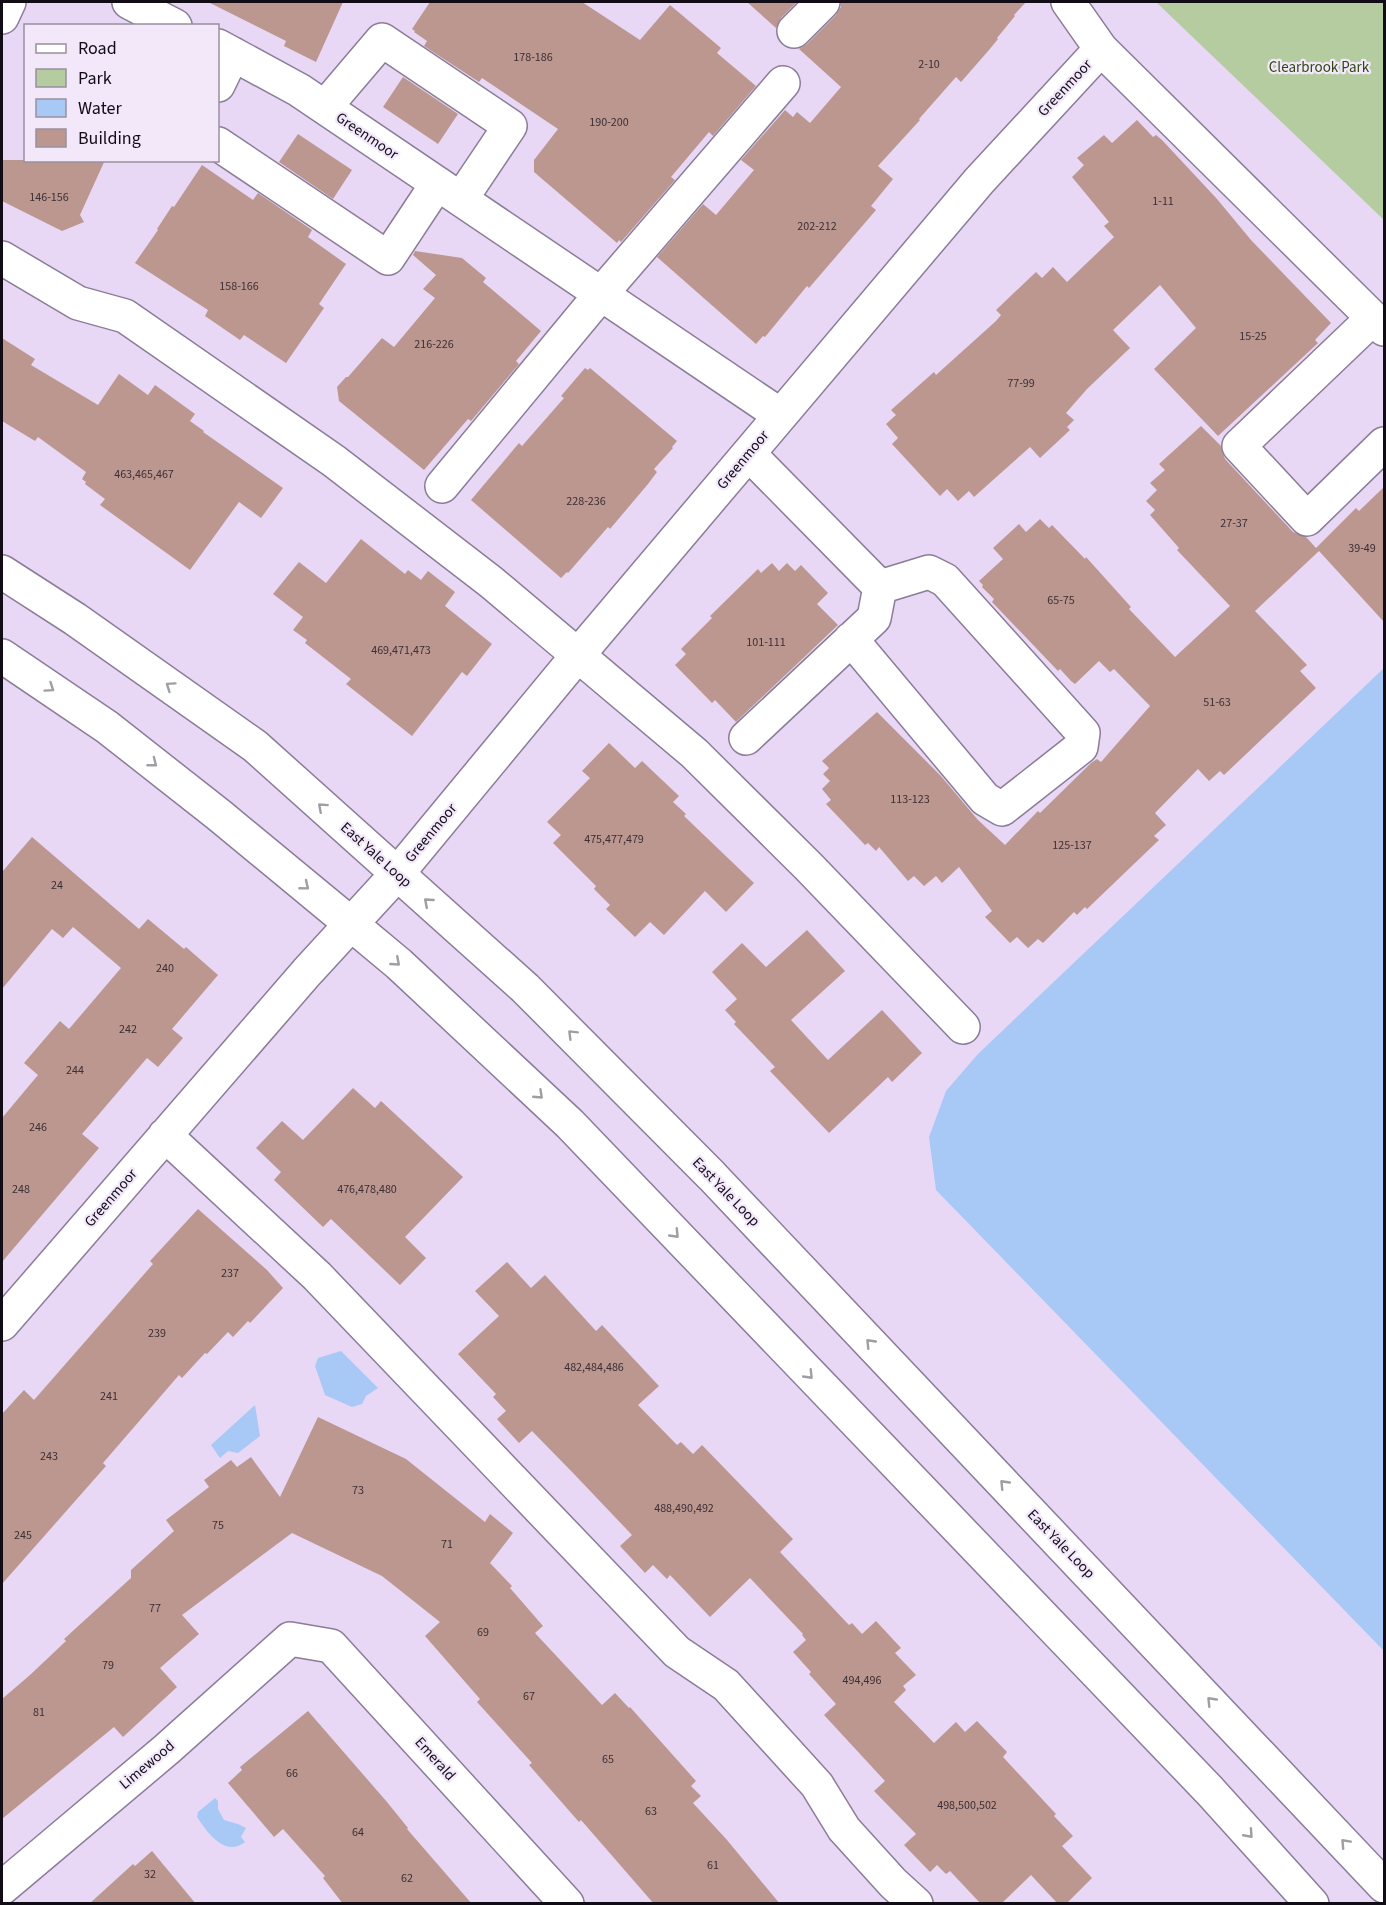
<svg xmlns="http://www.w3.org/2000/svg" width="1386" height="1905" viewBox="0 0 1386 1905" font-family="'Source Sans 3',sans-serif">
<rect width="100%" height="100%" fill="#e8d8f6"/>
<!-- green -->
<path fill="#b5cca0" d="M 1156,2 L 1384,2 L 1384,220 Z"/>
<!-- water -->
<path fill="#a8c8f6" d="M 1384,668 L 1384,1651 L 936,1190 L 929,1137 L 946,1091 L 978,1054 Z
M 341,1351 L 378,1388 L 366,1396 L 362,1404 L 352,1407 L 325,1395 L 315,1366 L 318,1358 Z
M 255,1405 L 260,1436 L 238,1453 L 228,1451 L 220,1458 L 211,1445 Z
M 215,1798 L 218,1801 L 218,1809 L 224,1820 L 238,1824 L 246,1828 L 241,1837 L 245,1842 C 225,1858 207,1832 197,1817 L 198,1812 Z"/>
<!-- building -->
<path fill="#bb9790" d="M 208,2 L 343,2 L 316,62 L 284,46 L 286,41 Z
M 430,2 L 582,2 L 640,40 L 670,5 L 721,48 L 717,53 L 756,86 L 713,136 L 709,132 L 671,177 L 675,180 L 621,242 L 619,240 L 617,243 L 534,172 L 534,160 L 558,129 L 482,78 L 479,82 L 424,46 L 427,41 L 414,32 L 415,31 L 412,29 Z
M 747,2 L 797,2 L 781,18 L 776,28 Z
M 841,2 L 1026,2 L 1014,15 L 1015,16 L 997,38 L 998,39 L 989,50 L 961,82 L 956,77 L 919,119 L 920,120 L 878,166 L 893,179 L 871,206 L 876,210 L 809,288 L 807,286 L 765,337 L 763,336 L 756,344 L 657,257 L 703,204 L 716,215 L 754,170 L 741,160 L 785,110 L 793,117 L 797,112 L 810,123 L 841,87 L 799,49 L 807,44 L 836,15 L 841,7 Z
M 403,77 L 458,114 L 438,144 L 383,107 Z
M 1137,120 L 1153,137 L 1156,135 L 1162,140 L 1217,199 L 1251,240 L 1331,323 L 1315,340 L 1318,343 L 1218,436 L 1154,369 L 1196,328 L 1160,285 L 1113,330 L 1130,348 L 1087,389 L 1066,413 L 1074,420 L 1067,427 L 1070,430 L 1040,458 L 1030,447 L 974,497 L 969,491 L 958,501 L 947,489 L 940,496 L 892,444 L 898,438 L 886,424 L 896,415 L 891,410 L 934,372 L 936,375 L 996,321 L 1001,315 L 996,310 L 1036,272 L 1042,278 L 1053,267 L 1067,282 L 1114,237 L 1104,226 L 1109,222 L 1072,177 L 1084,165 L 1077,158 L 1104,135 L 1112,143 Z
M 298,134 L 352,170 L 333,199 L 279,162 Z
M 2,160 L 105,160 L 80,215 L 84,222 L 62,231 L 2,201 Z
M 202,165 L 253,200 L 258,193 L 312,230 L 308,237 L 346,264 L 319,304 L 324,308 L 286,363 L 244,335 L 240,340 L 205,316 L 208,310 L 135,263 L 158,230 L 157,229 L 172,206 L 174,207 Z
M 415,251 L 462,258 L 486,278 L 483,282 L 541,331 L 516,361 L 519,364 L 471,421 L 468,419 L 424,470 L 339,401 L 337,387 L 346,377 L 348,377 L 382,338 L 394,347 L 435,298 L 423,289 L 436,275 L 413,255 Z
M 2,338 L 35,359 L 31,365 L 98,405 L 119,374 L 148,395 L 155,385 L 195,414 L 190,421 L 204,431 L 203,432 L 283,488 L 261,518 L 239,502 L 190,570 L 100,505 L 105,499 L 85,484 L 86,482 L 82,479 L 86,472 L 38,437 L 35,441 L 2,421 Z
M 585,368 L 588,370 L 590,368 L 677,441 L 672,447 L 673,448 L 654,469 L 657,472 L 648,484 L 610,529 L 608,527 L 568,573 L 567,572 L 561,578 L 471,500 L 519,443 L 522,446 L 564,398 L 561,396 Z
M 1201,426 L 1221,446 L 1225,459 L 1293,532 L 1306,537 L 1316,548 L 1356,508 L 1359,511 L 1384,487 L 1384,622 L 1319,551 L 1255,611 L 1307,665 L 1300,671 L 1316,688 L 1224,775 L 1220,771 L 1209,781 L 1198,769 L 1155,813 L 1166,825 L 1154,836 L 1159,840 L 1087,909 L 1085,907 L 1077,915 L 1074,912 L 1043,943 L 1038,939 L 1028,948 L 1017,937 L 1010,943 L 985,917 L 992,911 L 959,867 L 942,883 L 936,876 L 924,886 L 914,876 L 908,881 L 879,847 L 876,851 L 868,843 L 865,845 L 826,804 L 831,800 L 822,789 L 830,781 L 823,774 L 829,768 L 822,761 L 877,712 L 940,775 L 978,820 L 1005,845 L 1038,811 L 1040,813 L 1091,763 L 1097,759 L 1101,762 L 1150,706 L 1114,669 L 1110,672 L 1099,661 L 1075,684 L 1071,681 L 1060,669 L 1058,671 L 992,602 L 994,599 L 982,587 L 983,585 L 979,581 L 1003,559 L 993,548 L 1019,524 L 1026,532 L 1040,519 L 1049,528 L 1052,525 L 1085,559 L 1086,557 L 1131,607 L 1129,609 L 1175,657 L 1230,606 L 1177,550 L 1179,548 L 1150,515 L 1155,510 L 1146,501 L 1157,490 L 1150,483 L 1165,470 L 1159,464 Z
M 361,539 L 405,574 L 408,570 L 421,580 L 428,571 L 455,592 L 445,606 L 492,644 L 467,676 L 462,672 L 412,736 L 346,684 L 351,679 L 305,643 L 307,640 L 293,630 L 303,617 L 273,594 L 299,562 L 326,583 Z
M 772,563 L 779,571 L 787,563 L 795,571 L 801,565 L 828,593 L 817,604 L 838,625 L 736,722 L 715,700 L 712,703 L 675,665 L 686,654 L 681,649 L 712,618 L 710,616 L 758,569 L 761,573 Z
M 609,743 L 635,768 L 642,761 L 679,796 L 673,802 L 686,814 L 684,816 L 754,883 L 726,912 L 705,891 L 664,935 L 650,922 L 635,937 L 606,909 L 610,905 L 594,889 L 596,886 L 553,843 L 561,835 L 547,822 L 590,778 L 582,771 Z
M 32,837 L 139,929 L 148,919 L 184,949 L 186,947 L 218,975 L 172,1029 L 183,1038 L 158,1067 L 147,1058 L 82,1134 L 99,1148 L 2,1262 L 2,1118 L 38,1075 L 24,1063 L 60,1021 L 69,1029 L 121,968 L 73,927 L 63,938 L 52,929 L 2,989 L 2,872 Z
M 807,930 L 845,971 L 791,1020 L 828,1060 L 882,1010 L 922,1053 L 892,1082 L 888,1077 L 829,1133 L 770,1071 L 775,1067 L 734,1024 L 736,1022 L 725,1010 L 737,999 L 712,972 L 742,943 L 766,967 Z
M 353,1088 L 375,1108 L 381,1101 L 463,1177 L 405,1237 L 426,1258 L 400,1285 L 331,1219 L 323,1227 L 274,1180 L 281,1172 L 256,1148 L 282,1121 L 303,1140 Z
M 198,1209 L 267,1270 L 283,1288 L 250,1323 L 248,1321 L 233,1337 L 228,1332 L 207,1354 L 205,1353 L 182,1378 L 179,1375 L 103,1463 L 106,1466 L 2,1584 L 2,1414 L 24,1390 L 34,1400 L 153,1264 L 150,1261 Z
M 507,1262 L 531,1288 L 545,1275 L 596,1331 L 602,1325 L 659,1386 L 638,1405 L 677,1445 L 681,1442 L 693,1454 L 702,1445 L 793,1539 L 780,1552 L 849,1625 L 852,1623 L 862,1634 L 876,1621 L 901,1648 L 895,1653 L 916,1675 L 903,1686 L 906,1690 L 894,1702 L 934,1743 L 956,1722 L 965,1732 L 977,1721 L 1007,1752 L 1003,1757 L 1056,1814 L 1054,1816 L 1073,1836 L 1062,1846 L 1092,1878 L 1066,1904 L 1058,1904 L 1031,1875 L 1001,1904 L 981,1904 L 950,1871 L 946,1874 L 937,1865 L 930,1872 L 904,1845 L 916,1834 L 874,1791 L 885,1781 L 824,1715 L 836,1704 L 809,1674 L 811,1672 L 793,1652 L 806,1640 L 802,1635 L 803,1634 L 750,1578 L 710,1617 L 670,1575 L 667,1579 L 653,1565 L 645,1573 L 620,1546 L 632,1535 L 574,1474 L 532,1431 L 519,1443 L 497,1419 L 506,1411 L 493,1397 L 496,1394 L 458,1354 L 499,1316 L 475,1291 Z
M 318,1417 L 406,1459 L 485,1522 L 490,1514 L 513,1533 L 490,1563 L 512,1586 L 510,1588 L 543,1626 L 535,1633 L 602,1705 L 615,1693 L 629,1708 L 630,1707 L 696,1781 L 691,1786 L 701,1796 L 693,1803 L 727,1840 L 780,1904 L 654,1904 L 581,1820 L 579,1822 L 529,1765 L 532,1763 L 477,1702 L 480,1699 L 425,1636 L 440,1622 L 382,1576 L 292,1533 L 182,1615 L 199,1634 L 160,1668 L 177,1687 L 123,1737 L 114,1727 L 2,1819 L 2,1699 L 30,1675 L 66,1641 L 64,1639 L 131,1578 L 131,1570 L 174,1531 L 166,1520 L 209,1487 L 204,1480 L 231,1460 L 237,1467 L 251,1457 L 280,1497 Z
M 308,1711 L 387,1802 L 408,1828 L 407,1829 L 472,1904 L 343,1904 L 323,1878 L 325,1876 L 283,1829 L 274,1837 L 228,1783 L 242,1770 L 240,1767 Z
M 152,1851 L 196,1904 L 89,1904 L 133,1864 L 135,1866 Z"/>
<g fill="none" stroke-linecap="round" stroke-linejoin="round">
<defs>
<path id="minor" d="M 129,2 L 175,26
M 1068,2 L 1101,49 L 1384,329
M 2,17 L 9,2
M 794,31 L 823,2
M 218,46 L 299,90 L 780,415
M 218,85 L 233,54
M 325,107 L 382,40 L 510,126 L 461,199
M 218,144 L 388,258 L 437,184
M 2,258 L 78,303 L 125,316 L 334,461 L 491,582 L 694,753 L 809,867 L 963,1027
M 1373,318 L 1239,446 L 1307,519 L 1384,444
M 442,486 L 601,294 L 783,83
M 851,639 L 985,799 L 1002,809 L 1081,747 L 1083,733 L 945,580 L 929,572 L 880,587
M 746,738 L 874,618 L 880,587 L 749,454
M 165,1135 L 317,1276 L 677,1652 L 726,1685 L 817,1785 L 844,1829 L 893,1883 L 916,1904
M 2,1324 L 307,972 L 397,874 L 578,655 L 979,181 L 1101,49
M 2,1888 L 167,1749 L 290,1639 L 331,1646 L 567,1904"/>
<path id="major" d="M 2,572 L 75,619 L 255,746 L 525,988 L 712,1176 L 1384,1886
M 2,656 L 107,727 L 219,815 L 351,924 L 399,964 L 570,1124 L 1210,1791 L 1312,1904"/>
</defs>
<!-- minor casing -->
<use href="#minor" stroke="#8b7c98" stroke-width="36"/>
<!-- major casing -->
<use href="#major" stroke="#8b7c98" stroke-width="36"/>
<!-- minor -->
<use href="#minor" stroke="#fff" stroke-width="33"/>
<!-- major -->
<use href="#major" stroke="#fff" stroke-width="33"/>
</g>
<!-- one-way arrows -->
<defs><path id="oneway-chevron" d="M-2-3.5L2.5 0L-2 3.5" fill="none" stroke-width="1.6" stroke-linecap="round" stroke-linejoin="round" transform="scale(1.5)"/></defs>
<g stroke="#a09ea2">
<use href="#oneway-chevron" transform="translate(170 686) rotate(-145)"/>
<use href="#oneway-chevron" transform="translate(50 688) rotate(34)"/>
<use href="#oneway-chevron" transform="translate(153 763) rotate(38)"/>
<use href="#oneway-chevron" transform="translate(322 807) rotate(-138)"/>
<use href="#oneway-chevron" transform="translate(305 886) rotate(39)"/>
<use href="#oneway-chevron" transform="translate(428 902) rotate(-139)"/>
<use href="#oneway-chevron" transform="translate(396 962) rotate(41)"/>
<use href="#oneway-chevron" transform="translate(572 1034) rotate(-135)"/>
<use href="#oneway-chevron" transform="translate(539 1095) rotate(43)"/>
<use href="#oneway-chevron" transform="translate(675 1234) rotate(46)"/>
<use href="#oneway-chevron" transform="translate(870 1343) rotate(-134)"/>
<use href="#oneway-chevron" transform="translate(809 1375) rotate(46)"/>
<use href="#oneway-chevron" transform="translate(1004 1484) rotate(-134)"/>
<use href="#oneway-chevron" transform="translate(1211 1701) rotate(-134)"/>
<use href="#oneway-chevron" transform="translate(1249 1834) rotate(48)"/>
<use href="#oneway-chevron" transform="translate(1345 1843) rotate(-133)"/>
</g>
<g text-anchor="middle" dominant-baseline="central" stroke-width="4.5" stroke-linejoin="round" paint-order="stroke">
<!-- number labels -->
<g font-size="12" fill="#3c2f35">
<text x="533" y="57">178-186</text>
<text x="929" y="64">2-10</text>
<text x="609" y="122">190-200</text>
<text x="49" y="197">146-156</text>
<text x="1163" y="201">1-11</text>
<text x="817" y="226">202-212</text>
<text x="239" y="286">158-166</text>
<text x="1253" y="336">15-25</text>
<text x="434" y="344">216-226</text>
<text x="1021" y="383">77-99</text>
<text x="144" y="474">463,465,467</text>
<text x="586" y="501">228-236</text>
<text x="1234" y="523">27-37</text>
<text x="1362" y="548">39-49</text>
<text x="1061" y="600">65-75</text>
<text x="766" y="642">101-111</text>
<text x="401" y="650">469,471,473</text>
<text x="1217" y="702">51-63</text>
<text x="910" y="799">113-123</text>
<text x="614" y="839">475,477,479</text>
<text x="1072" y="845">125-137</text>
<text x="57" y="885">24</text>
<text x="165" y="968">240</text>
<text x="128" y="1029">242</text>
<text x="75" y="1070">244</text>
<text x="38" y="1127">246</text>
<text x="21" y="1189">248</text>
<text x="367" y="1189">476,478,480</text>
<text x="230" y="1273">237</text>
<text x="157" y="1333">239</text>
<text x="594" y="1367">482,484,486</text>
<text x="109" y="1396">241</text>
<text x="49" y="1456">243</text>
<text x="358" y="1490">73</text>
<text x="684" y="1508">488,490,492</text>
<text x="218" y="1525">75</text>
<text x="23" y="1535">245</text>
<text x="447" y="1544">71</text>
<text x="155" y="1608">77</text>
<text x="483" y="1632">69</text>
<text x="108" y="1665">79</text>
<text x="862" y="1680">494,496</text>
<text x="529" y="1696">67</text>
<text x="39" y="1712">81</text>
<text x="608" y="1759">65</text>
<text x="292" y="1773">66</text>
<text x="967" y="1805">498,500,502</text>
<text x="651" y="1811">63</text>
<text x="358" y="1832">64</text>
<text x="713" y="1865">61</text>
<text x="150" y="1874">32</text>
<text x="407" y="1878">62</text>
</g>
<!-- park labels -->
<g font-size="15" fill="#2f4712" stroke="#f2e8fa">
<text x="1319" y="67">Clearbrook Park</text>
</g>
<!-- street labels -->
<g font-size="15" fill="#120c17" stroke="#f2e8fa">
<text transform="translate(1065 88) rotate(-47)">Greenmoor</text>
<text transform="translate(367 136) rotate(34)">Greenmoor</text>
<text transform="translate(743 460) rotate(-50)">Greenmoor</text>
<text transform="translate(431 833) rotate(-50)">Greenmoor</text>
<text transform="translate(376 855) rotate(42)">East Yale Loop</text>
<text transform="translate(726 1192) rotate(46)">East Yale Loop</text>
<text transform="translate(111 1198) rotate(-49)">Greenmoor</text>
<text transform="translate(1061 1544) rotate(46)">East Yale Loop</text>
<text transform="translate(435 1759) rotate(48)">Emerald</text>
<text transform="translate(147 1765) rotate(-40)">Limewood</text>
</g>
</g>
<!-- border -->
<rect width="1386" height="1905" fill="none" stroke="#120c17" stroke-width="6"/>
<!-- legend -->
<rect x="24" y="24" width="195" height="138" fill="#f2e8fa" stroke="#98909f" stroke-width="1.5"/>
<rect x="36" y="44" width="30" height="9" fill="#ffffff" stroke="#98909f" stroke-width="1.5"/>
<text x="78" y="54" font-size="18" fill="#120c17">Road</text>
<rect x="36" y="69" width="30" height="18" fill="#b5cca0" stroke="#98909f" stroke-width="1.5"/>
<text x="78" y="84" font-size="18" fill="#120c17">Park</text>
<rect x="36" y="99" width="30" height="18" fill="#a8c8f6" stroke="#98909f" stroke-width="1.5"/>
<text x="78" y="114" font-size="18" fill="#120c17">Water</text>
<rect x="36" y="129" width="30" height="18" fill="#bb9790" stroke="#98909f" stroke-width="1.5"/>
<text x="78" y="144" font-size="18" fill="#120c17">Building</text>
</svg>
